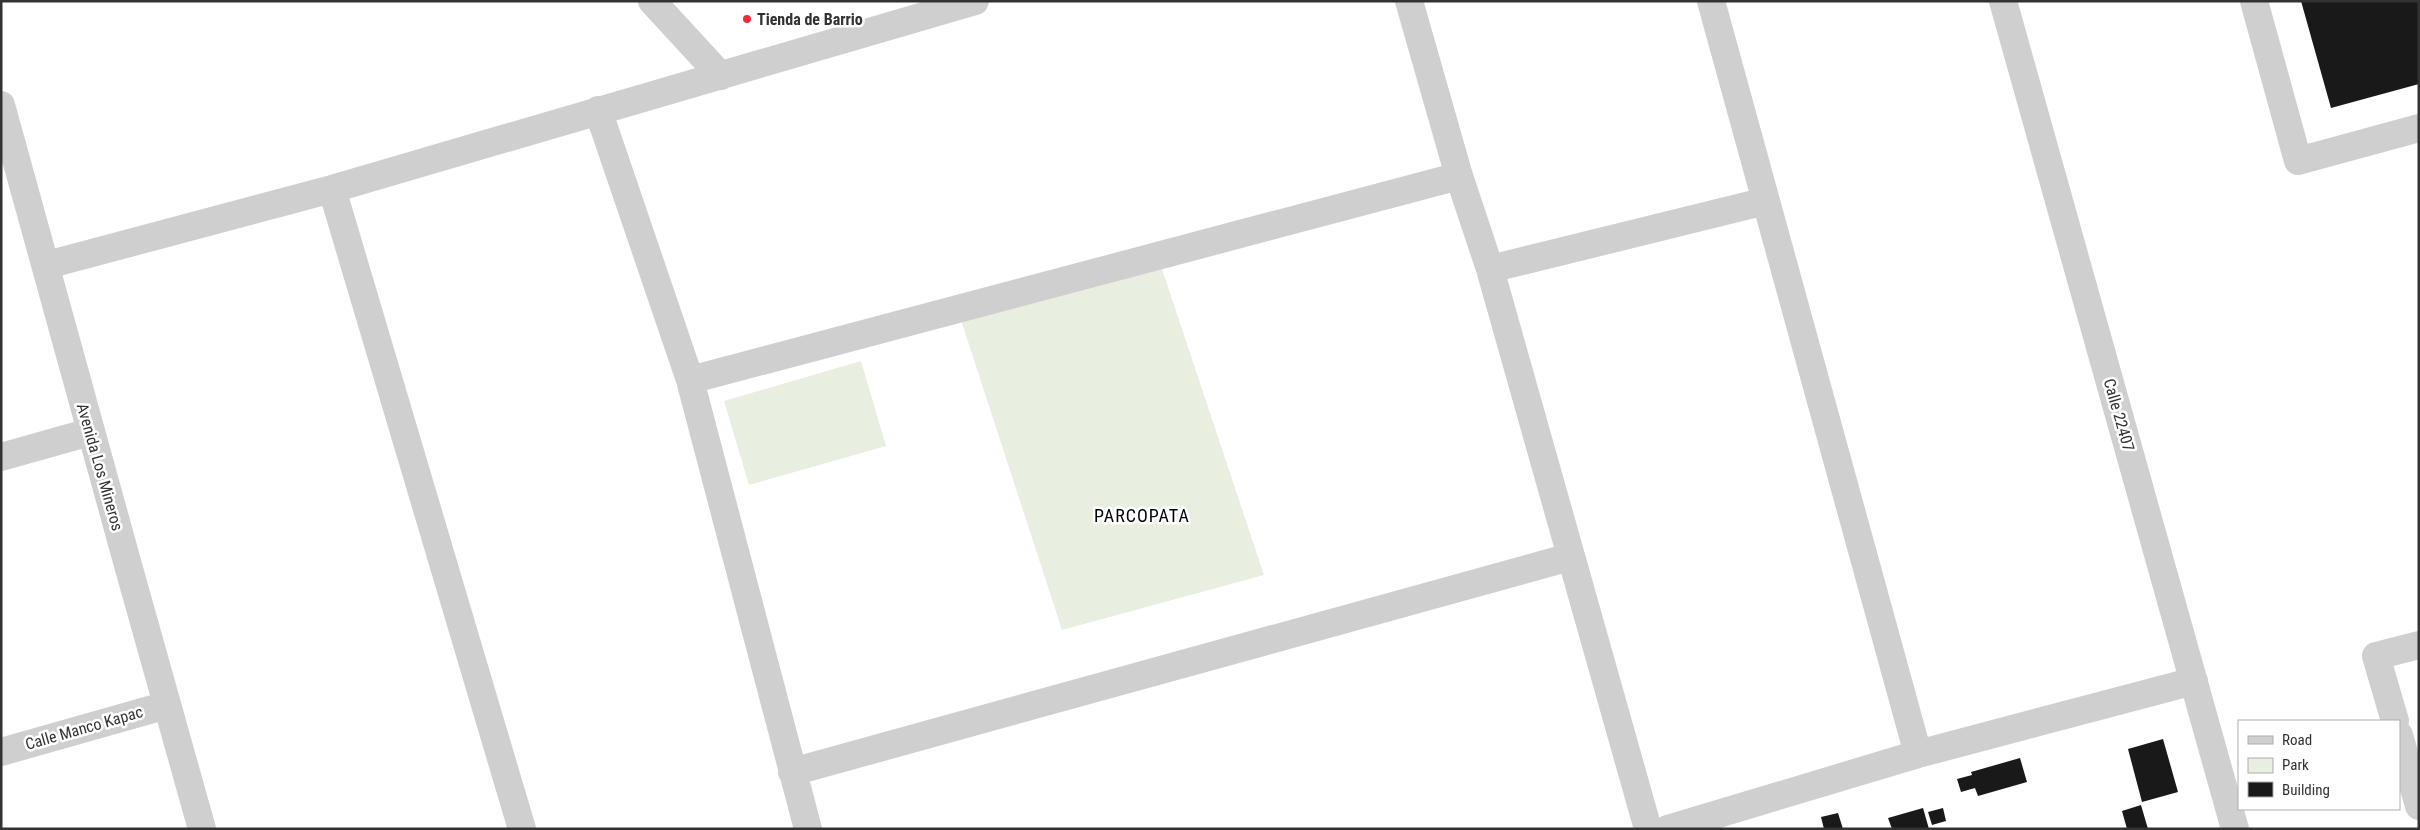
<svg xmlns="http://www.w3.org/2000/svg" width="2420" height="830" viewBox="0 0 2420 830" font-family="'Roboto Condensed',sans-serif">
<rect width="100%" height="100%" fill="#fff"/>
<!-- green -->
<path fill="#e8efe0" d="M 1159,260 L 1264,575 L 1062,630 L 959,314 Z
M 861,361 L 886,446 L 749,485 L 724,401 Z"/>
<!-- building -->
<path fill="#191919" d="M 2301,1 L 2419,1 L 2419,84 L 2331,108 Z
M 2163,739 L 2178,792 L 2142,802 L 2128,749 Z
M 2020,758 L 2027,782 L 1978,796 L 1975,788 L 1961,792 L 1957,779 L 1972,775 L 1971,772 Z
M 2141,805 L 2148,829 L 2127,829 L 2122,811 Z
M 1923,808 L 1929,829 L 1892,829 L 1888,818 Z
M 1943,808 L 1946,821 L 1932,825 L 1928,812 Z
M 1838,813 L 1843,829 L 1824,829 L 1821,817 Z"/>
<g fill="none" stroke-linecap="round" stroke-linejoin="round">
<!-- minor -->
<path stroke="#cfcfcf" stroke-width="28" d="M 652,1 L 721,76
M 1409,1 L 1459,176 L 1490,269 L 1648,829
M 1711,1 L 1918,754
M 2003,1 L 2235,829
M 2254,1 L 2298,161 L 2419,128
M 1,105 C 67,346 134,588 202,829
M 598,110 L 690,380 L 808,829
M 332,189 L 522,829
M 47,265 L 332,189 L 975,1
M 1490,269 L 1766,201
M 690,380 L 1459,176
M 1,457 L 90,432
M 2395,721 L 2376,656 L 2419,645
M 2399,735 L 2419,806
M 1,752 L 167,705
M 792,772 L 1570,557
M 1668,829 L 1918,754 L 2194,681"/>
</g>
<!-- markers -->
<circle fill="#f22b37" stroke="#fff" stroke-width="2" cx="747" cy="19" r="5"/>
<g text-anchor="middle" dominant-baseline="central" stroke-width="5" stroke-linejoin="round" paint-order="stroke">
<!-- poi labels -->
<g font-size="16" font-weight="bold" fill="#323232" stroke="#fff" text-anchor="start">
<text x="757" y="19">Tienda de Barrio</text>
</g>
<!-- street labels -->
<g font-size="16" fill="#323232" stroke="#fff">
<text transform="translate(2119 415) rotate(74)">Calle 22407</text>
<text transform="translate(100 467) rotate(74)">Avenida Los Mineros</text>
<text transform="translate(84 728) rotate(-16)">Calle Manco Kapac</text>
</g>
<!-- neighbourhood labels -->
<g font-size="18" letter-spacing="1" fill="#000" stroke="#fff">
<text x="1142" y="515">PARCOPATA</text>
</g>
</g>
<!-- border -->
<rect width="2420" height="830" fill="none" stroke="#323232" stroke-width="5"/>
<!-- legend -->
<rect x="2238" y="720" width="162" height="90" fill="#ffffff" stroke="#adadad"/>
<rect x="2248" y="736" width="25" height="8" fill="#cfcfcf" stroke="#adadad"/>
<text x="2282" y="745" font-size="15" fill="#323232">Road</text>
<rect x="2248" y="758" width="25" height="15" fill="#e8efe0" stroke="#adadad"/>
<text x="2282" y="770" font-size="15" fill="#323232">Park</text>
<rect x="2248" y="782" width="25" height="15" fill="#191919" stroke="#adadad"/>
<text x="2282" y="795" font-size="15" fill="#323232">Building</text>
</svg>
